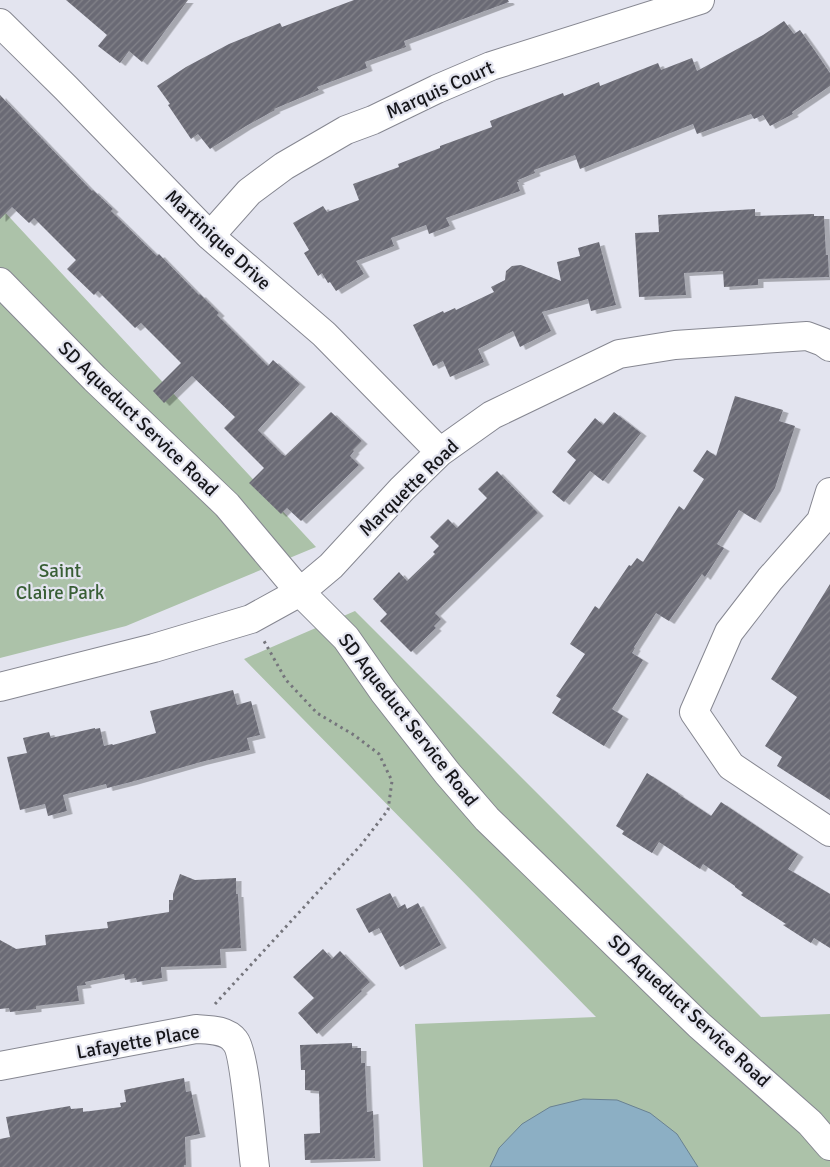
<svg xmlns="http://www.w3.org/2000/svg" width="830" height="1167" viewBox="0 0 830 1167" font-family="Signika,sans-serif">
<defs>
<pattern id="building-hatch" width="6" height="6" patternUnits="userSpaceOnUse" patternTransform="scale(1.25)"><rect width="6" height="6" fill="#6b6b75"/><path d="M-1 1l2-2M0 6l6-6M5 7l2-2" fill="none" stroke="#82828a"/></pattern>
<filter id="shadow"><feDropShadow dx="5.5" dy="3" stdDeviation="0" flood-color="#0004"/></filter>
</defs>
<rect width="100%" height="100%" fill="#e3e4ef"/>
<!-- green -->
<path fill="#acc2a9" d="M 0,207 L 316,547 L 126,626 L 0,658 Z
M 355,611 L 761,1017 L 830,1014 L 830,1167 L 423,1167 L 415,1024 L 596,1017 L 244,659 Z"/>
<!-- water -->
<path fill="#8cafc4" stroke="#698191" d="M 583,1099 L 617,1100 L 650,1113 L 677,1134 L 698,1167 L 490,1167 L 499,1148 L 522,1124 L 550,1107 Z"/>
<!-- building -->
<path fill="url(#building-hatch)" filter="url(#shadow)" d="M 66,0 L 188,0 L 142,62 L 129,51 L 120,63 L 98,46 L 107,35 Z
M 354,0 L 508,0 L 509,2 L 404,41 L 406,47 L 365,62 L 367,68 L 317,87 L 319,90 L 274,109 L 275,110 L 246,126 L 210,149 L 198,134 L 191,139 L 168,105 L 170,104 L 157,86 L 186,67 L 229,44 L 280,23 L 282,27 Z
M 784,21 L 794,34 L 800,30 L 815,51 L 830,73 L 830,86 L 792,112 L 793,114 L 770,126 L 763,115 L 754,119 L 751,114 L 697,134 L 693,124 L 580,169 L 575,155 L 534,170 L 535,173 L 518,180 L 519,182 L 517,182 L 520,191 L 446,218 L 450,226 L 429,234 L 426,225 L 391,238 L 394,246 L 356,261 L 364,274 L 336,291 L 330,282 L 328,283 L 322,273 L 318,276 L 304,253 L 309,250 L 293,223 L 323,206 L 327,212 L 359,200 L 353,184 L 399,167 L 398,164 L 440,148 L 440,146 L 492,127 L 490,121 L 563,93 L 564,96 L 599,82 L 600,86 L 658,63 L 661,70 L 692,58 L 697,71 L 763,35 Z
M 0,95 L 92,191 L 93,190 L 113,209 L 111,211 L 157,256 L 159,254 L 199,295 L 200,294 L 219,313 L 217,315 L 268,366 L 273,360 L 300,384 L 258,430 L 282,454 L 285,456 L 331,412 L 362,441 L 353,450 L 354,451 L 350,456 L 359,465 L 301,521 L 287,508 L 281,514 L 249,483 L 264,468 L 224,428 L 235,417 L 192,376 L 164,403 L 153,391 L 181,363 L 141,323 L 135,328 L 98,291 L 94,295 L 67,269 L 76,260 L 34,218 L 29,223 L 12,207 L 0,219 Z
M 755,209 L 755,216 L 814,214 L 814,216 L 824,216 L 826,255 L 828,255 L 829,277 L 758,279 L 758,285 L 724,287 L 723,271 L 684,273 L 686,295 L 639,297 L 635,233 L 659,232 L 658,215 Z
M 599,242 L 616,305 L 591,311 L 588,299 L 542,312 L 551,331 L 520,347 L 513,331 L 478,349 L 484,362 L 450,377 L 443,361 L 433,366 L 413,325 L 443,311 L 444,313 L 455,308 L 456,310 L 494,292 L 491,287 L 505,280 L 506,271 L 512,266 L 521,265 L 561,281 L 557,262 L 580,256 L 578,248 Z
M 735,396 L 783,410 L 779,421 L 795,426 L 775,488 L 755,520 L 739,510 L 717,544 L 724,548 L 705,577 L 702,574 L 669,621 L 656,613 L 634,647 L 635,648 L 632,653 L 643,660 L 612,709 L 623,716 L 604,746 L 552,713 L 561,699 L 556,696 L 585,654 L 570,644 L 595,606 L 599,609 L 629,565 L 631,566 L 637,558 L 643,562 L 679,506 L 684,510 L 704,479 L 693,471 L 707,450 L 716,456 Z
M 614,412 L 641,433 L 603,481 L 590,471 L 564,502 L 552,492 L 576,460 L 567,452 L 595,418 L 603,425 Z
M 497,471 L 538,513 L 435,613 L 441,619 L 434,626 L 436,628 L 411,652 L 380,621 L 387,614 L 373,599 L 399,572 L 407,581 L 435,554 L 433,552 L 439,546 L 430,537 L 448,519 L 457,528 L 487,498 L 478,489 Z
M 830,584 L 830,800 L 777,766 L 782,757 L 765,746 L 797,697 L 771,679 Z
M 233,690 L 237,705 L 251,701 L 260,735 L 247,738 L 250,750 L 201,762 L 131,782 L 107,788 L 106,784 L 63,795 L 67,811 L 48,816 L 45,804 L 20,810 L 7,757 L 27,753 L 23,738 L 49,732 L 51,738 L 95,728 L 95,729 L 100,728 L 104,746 L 112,744 L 113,745 L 156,733 L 150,711 Z
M 647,773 L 678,793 L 678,794 L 711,816 L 721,802 L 798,854 L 788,869 L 830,894 L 830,948 L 814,938 L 811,943 L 783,925 L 786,924 L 741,895 L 743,893 L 735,887 L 735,886 L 703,864 L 700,869 L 659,842 L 652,853 L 622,834 L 624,831 L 616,826 Z
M 180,874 L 195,880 L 236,878 L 236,894 L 238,894 L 241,948 L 220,949 L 221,965 L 161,967 L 162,978 L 137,982 L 136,978 L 125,980 L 124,974 L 85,982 L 86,985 L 77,986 L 79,1001 L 36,1006 L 36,1009 L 10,1012 L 9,1008 L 0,1009 L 0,940 L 16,949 L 46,945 L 45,935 L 108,928 L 107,922 L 169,912 L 169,900 L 173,900 L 173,894 Z
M 390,893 L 398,908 L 405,904 L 407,909 L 418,903 L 441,945 L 400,967 L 379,928 L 369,933 L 356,909 Z
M 323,949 L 332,959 L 340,951 L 370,982 L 361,990 L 362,991 L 317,1034 L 298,1013 L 314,998 L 293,977 Z
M 352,1043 L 352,1048 L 361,1048 L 361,1063 L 365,1063 L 367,1112 L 373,1111 L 375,1158 L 305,1160 L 304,1134 L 320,1133 L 319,1091 L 305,1090 L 305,1070 L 301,1070 L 300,1045 Z
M 184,1078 L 186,1092 L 191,1091 L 200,1134 L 185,1137 L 186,1165 L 184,1165 L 184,1167 L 0,1167 L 0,1139 L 10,1137 L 6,1117 L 70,1106 L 71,1109 L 83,1108 L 83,1112 L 121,1107 L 120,1103 L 126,1102 L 124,1090 Z"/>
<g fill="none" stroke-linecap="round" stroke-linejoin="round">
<defs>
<path id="minor" d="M 0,23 L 66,88 L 210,236 L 324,334 L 440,452
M 210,236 L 249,192 L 284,166 L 346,130 L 373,120 L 437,89 L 491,66 L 700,0
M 0,282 L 95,379 L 227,505 L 300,592 L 346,638 L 383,691 L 448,774 L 487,819 L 699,1025 L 810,1123 L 830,1146
M 830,492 L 821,521 L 770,579 L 729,632 L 694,712 L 731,766 L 830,832
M 0,687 L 154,648 L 251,619 L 300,592 L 331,566 L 402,489 L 440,452 L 492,415 L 619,354 L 675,345 L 807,336 L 823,342 L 830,347
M 0,1066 L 196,1029 C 208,1030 226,1029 235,1041 C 245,1052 252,1146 255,1167"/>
</defs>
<!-- minor casing -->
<use href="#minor" stroke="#868791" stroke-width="30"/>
<!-- path -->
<path stroke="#75757c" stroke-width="3" stroke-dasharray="2.5 4" stroke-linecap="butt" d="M 215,1004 L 361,845 L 388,810 L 392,781 L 379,754 L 354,735 L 317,713 L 286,680 L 264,641"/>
<!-- minor -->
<use href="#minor" stroke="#fff" stroke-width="28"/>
</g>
<g text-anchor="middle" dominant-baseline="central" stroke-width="4.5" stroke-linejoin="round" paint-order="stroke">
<!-- street labels -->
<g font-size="19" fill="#16161a" stroke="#e3e4ef">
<text transform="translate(440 90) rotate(-24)">Marquis Court</text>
<text transform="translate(218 240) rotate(43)">Martinique Drive</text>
<text transform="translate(138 419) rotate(44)">SD Aqueduct Service Road</text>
<text transform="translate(409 488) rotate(-44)">Marquette Road</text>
<text transform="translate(408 720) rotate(52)">SD Aqueduct Service Road</text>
<text transform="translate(689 1011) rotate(43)">SD Aqueduct Service Road</text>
<text transform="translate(138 1042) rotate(-10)">Lafayette Place</text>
</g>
<!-- park labels -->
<g font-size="19" fill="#385e35" stroke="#e3e4ef">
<text x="60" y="571">Saint<tspan x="60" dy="22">Claire Park</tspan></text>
</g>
</g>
</svg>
